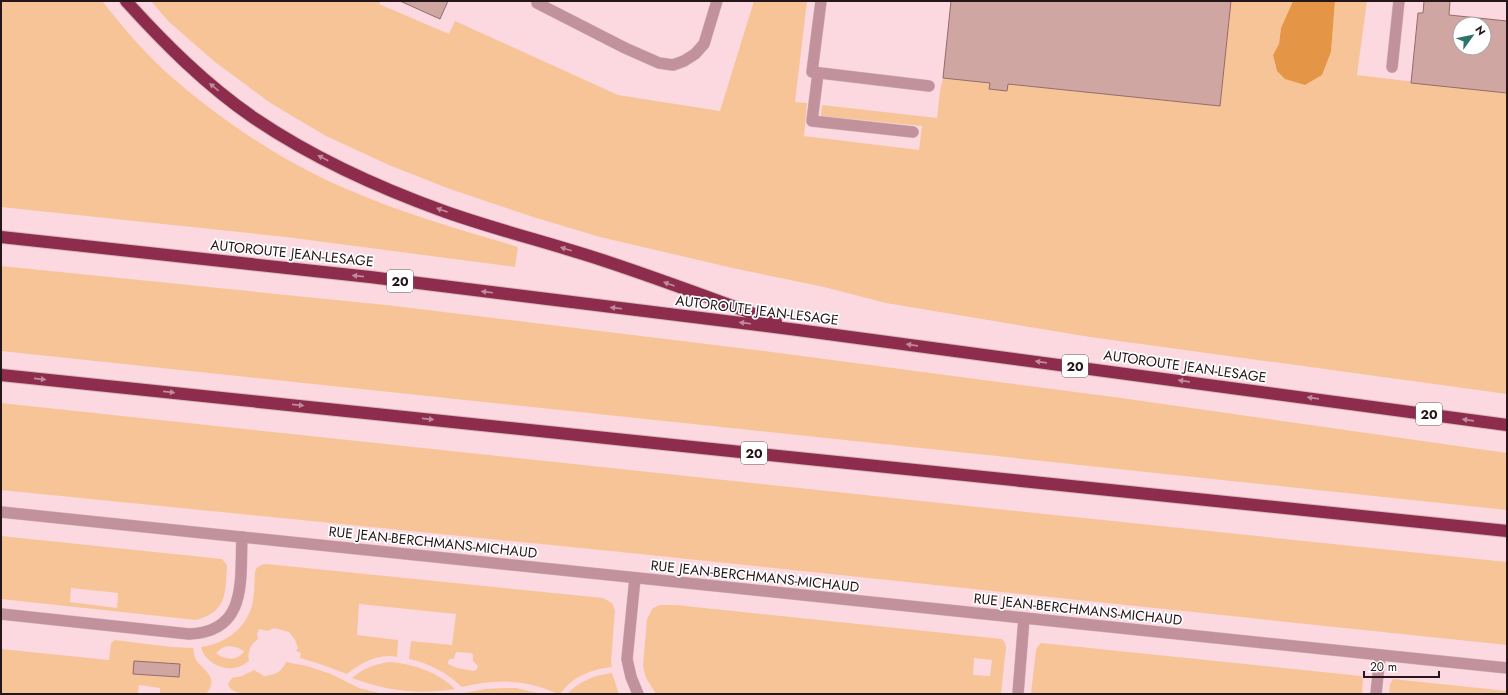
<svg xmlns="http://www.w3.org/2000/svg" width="1508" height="695" viewBox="0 0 1508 695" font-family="Jost,sans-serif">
<rect width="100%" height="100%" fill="#fcd9e0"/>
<!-- green -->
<path fill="#f6c497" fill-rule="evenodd" d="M 1,1 L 102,1 C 122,26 143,51 167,73 C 219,119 284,163 349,190 C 404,214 461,230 518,247 L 515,267 L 286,237 L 1,207 Z
M 151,1 L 381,1 L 379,4 L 449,34 L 455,21 L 618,95 L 720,111 L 754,1 L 807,1 L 795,102 L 807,103 L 804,136 L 919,150 L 922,126 L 821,116 L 822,105 L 937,118 L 940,91 L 943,78 L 990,83 L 989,89 L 1007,91 L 1008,84 L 1220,106 L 1231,1 L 1293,1 L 1281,28 L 1279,44 L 1273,55 L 1277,71 L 1285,78 L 1305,85 L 1322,75 L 1331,52 L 1335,1 L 1367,1 L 1357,75 L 1507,93 L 1507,394 L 1090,337 L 886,303 L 824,287 L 737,269 L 600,237 L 533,217 L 447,188 L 389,165 L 326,136 L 272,104 L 215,62 L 168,21 Z
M 1,266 L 386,305 L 764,351 L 1121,398 L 1507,453 L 1507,510 L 1,351 Z
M 1,403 L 968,506 L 1507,562 L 1507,645 L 611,551 L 1,490 Z
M 1,536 L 222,559 L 227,565 C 225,593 228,611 196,620 L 1,599 ZM 71,588 L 118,593 L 117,608 L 70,602 Z
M 266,564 L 603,598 L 612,603 L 615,610 L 611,662 L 612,667 C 589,670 574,676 560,694 C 552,692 544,688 536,686 C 511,679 487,681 462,687 C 447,673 429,663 409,659 L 411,641 L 452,645 L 456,614 L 359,604 L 357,635 L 398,640 L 397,657 C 380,653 360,663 347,674 L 320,664 L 300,658 L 301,653 L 296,651 L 298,648 L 295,640 L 289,632 L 274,628 L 267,631 L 259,629 L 257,634 L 258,639 C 251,644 247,652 249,661 C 245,664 240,667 234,668 C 221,670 204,661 201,647 C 223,644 243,631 251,609 C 255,598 254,584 255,572 C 257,566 260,565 266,564 ZM 228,646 L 236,647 L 244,651 C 237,662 225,660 216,653 L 222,648 ZM 456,652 L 471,653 L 473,655 L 473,661 L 478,666 L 477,669 L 474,671 L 457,668 L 448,664 L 448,661 L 450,659 L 454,659 Z
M 660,605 L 676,605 L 1002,639 L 1005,643 L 1006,647 L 1001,694 L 656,694 L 646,678 L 643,666 L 647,619 L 653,608 ZM 974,658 L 992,660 L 990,676 L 973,675 Z
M 115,640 L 171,647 L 193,648 C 194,651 194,655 195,658 C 201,670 221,676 206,694 L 160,694 L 160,688 L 139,685 L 138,693 L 141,694 L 1,694 L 1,649 L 109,660 L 111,643 ZM 134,661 L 180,664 L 179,677 L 134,674 Z
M 1041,643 L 1361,676 L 1363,679 L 1362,694 L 1031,694 L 1036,650 L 1038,646 Z
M 286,662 L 307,666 L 331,674 L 359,688 L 383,694 L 252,694 C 243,693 231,694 228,684 L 232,678 L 242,676 L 254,670 L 264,676 C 276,675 281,672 286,662 Z
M 390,662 C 414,664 438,672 455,689 C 418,695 387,691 352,678 C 364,668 375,664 390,662 Z
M 612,673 L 619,694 L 567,694 C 579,681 595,675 612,673 Z
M 1393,679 L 1507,691 L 1507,694 L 1389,694 L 1390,684 Z
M 502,688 L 516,688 L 542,694 L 459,694 L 485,689 Z"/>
<!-- forest -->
<path fill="#e49546" d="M 1293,1 L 1335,1 L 1331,52 L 1322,75 L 1305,85 L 1285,79 L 1277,71 L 1273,55 L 1279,44 L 1281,28 Z"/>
<!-- building -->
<path fill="#d0a6a3" stroke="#936c69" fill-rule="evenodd" d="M 400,1 L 448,1 L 440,19 Z
M 951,1 L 1231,1 L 1220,106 L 1008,84 L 1007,91 L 989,89 L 990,83 L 943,78 Z
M 1424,1 L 1450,1 L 1449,15 L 1507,21 L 1507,93 L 1411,83 L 1418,13 L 1423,13 ZM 1460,24 L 1484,24 L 1484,48 L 1460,48 Z
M 134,661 L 180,664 L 179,677 L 133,674 Z"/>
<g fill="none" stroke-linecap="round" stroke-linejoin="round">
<defs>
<path id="service" d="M 821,1 L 812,72 L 929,86
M 537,3 L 625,48 L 659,63 L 673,65 L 684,61 L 695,54 L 704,44 L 717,1
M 1392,67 L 1399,1
M 818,73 L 812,121 L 913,132
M 635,578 L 627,659 L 631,677 L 638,694
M 1,614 L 189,634 C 248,632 240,580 242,537
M 1018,694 L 1024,618
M 1376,694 L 1380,655"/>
<path id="tertiary" d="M 1,512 L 1507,668"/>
<path id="motorway" d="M 126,1 C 165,44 206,85 254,118 C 313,158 379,188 446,212 C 497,230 550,243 602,260 C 660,279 718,301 776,322
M 1,237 L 370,277 L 798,330 L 1507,425
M 1,375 L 702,448 L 1507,531"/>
</defs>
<!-- service casing -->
<use href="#service" stroke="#d5b6bc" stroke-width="12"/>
<!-- tertiary casing -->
<use href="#tertiary" stroke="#d5b6bc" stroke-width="12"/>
<!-- motorway casing -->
<use href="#motorway" stroke="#d5b6bc" stroke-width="14"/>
<!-- service -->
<use href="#service" stroke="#c1919c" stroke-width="11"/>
<!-- tertiary -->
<use href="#tertiary" stroke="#c1919c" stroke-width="11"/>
<!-- motorway -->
<use href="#motorway" stroke="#8d2c4d" stroke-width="12"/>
</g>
<!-- one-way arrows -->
<defs><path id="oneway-solid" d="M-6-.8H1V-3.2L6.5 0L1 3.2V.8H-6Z"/></defs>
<g fill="#c08b9d">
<use href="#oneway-solid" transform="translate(214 87) rotate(-141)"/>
<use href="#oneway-solid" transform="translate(323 158) rotate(-152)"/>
<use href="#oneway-solid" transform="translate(442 210) rotate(-160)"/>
<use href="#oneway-solid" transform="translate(566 249) rotate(-163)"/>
<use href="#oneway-solid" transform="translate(358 276) rotate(-174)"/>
<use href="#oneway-solid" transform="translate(669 284) rotate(-160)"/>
<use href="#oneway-solid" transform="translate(487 292) rotate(-173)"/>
<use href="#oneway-solid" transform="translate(616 308) rotate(-173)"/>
<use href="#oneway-solid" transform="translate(745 323) rotate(-173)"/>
<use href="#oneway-solid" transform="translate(912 345) rotate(-172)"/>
<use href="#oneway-solid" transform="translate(1041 362) rotate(-172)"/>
<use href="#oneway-solid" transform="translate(40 379) rotate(6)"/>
<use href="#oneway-solid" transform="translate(1184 381) rotate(-172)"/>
<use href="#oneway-solid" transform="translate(169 392) rotate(6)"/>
<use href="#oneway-solid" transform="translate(1313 398) rotate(-172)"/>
<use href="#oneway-solid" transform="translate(298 405) rotate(6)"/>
<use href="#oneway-solid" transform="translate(428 419) rotate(6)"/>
<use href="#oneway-solid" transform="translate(1468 420) rotate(-172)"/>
</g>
<g text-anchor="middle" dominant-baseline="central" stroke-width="3.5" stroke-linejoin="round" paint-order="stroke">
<!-- shield labels -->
<g fill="#fff" stroke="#665c5f" stroke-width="1">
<rect x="387" y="270" width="26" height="22" rx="3"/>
<rect x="1062" y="355" width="26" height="22" rx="3"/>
<rect x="1416" y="403" width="26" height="22" rx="3"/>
<rect x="741" y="442" width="26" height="22" rx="3"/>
</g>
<g font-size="13" font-weight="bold" fill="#25161a">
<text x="400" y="281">20</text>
<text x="1075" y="366">20</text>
<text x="1429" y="414">20</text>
<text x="754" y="453">20</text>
</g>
<!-- street labels -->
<g font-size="14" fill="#25161a" stroke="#fff">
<text transform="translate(292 253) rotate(6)">AUTOROUTE JEAN-LESAGE</text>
<text transform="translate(757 310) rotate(7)">AUTOROUTE JEAN-LESAGE</text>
<text transform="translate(1185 366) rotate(8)">AUTOROUTE JEAN-LESAGE</text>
<text transform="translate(433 542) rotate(6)">RUE JEAN-BERCHMANS-MICHAUD</text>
<text transform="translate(755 576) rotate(6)">RUE JEAN-BERCHMANS-MICHAUD</text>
<text transform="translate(1078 609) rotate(6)">RUE JEAN-BERCHMANS-MICHAUD</text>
</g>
</g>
<!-- border -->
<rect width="1508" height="695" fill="none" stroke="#25161a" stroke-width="4"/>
<!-- north arrow -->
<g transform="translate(1472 36) rotate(57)"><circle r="19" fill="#ffffff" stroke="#a8a2a3"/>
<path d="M0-3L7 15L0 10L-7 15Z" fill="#2d736a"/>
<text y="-6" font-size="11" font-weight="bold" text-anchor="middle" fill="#25161a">N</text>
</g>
<!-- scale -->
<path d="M1364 671v6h75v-6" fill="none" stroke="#25161a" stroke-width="2"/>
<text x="1370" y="671" font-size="12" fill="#25161a" stroke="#ffffff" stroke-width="3" paint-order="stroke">20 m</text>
</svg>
